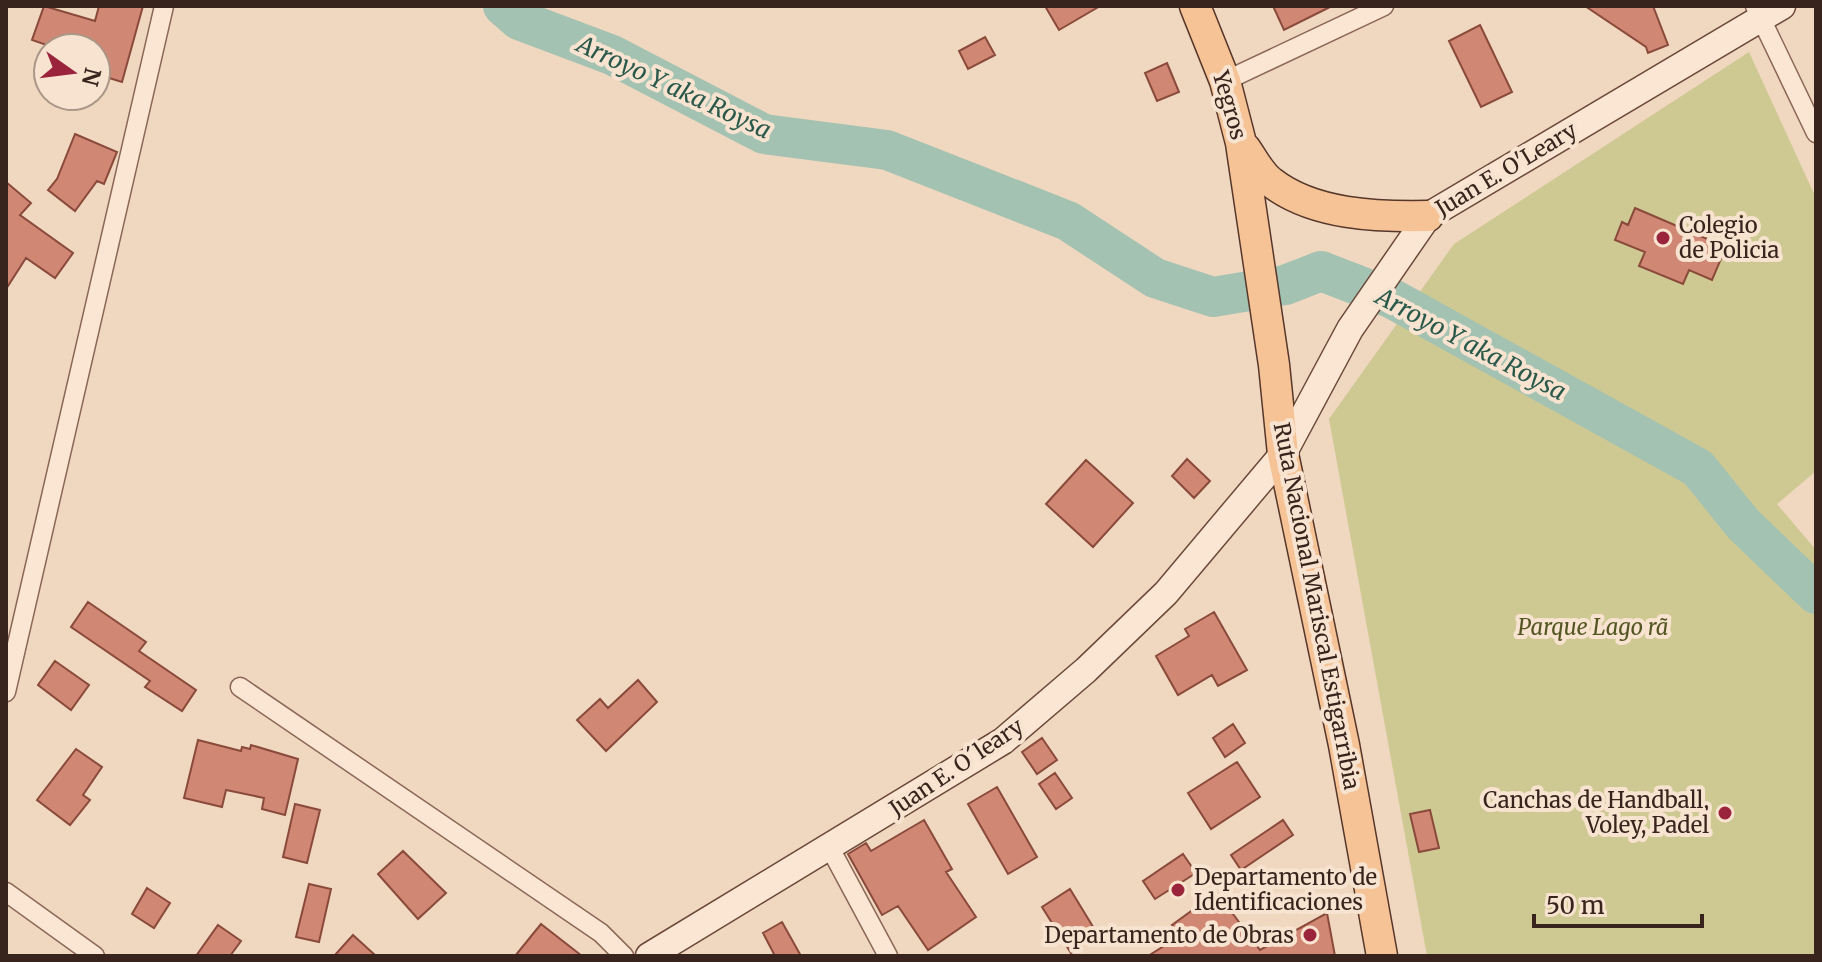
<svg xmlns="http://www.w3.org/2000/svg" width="1822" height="962" viewBox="0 0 1822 962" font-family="Merriweather,serif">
<rect width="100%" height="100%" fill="#f0d7bf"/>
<!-- green -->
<path fill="#cec993" d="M 1749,52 L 1816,198 L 1816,471 L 1777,504 L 1816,550 L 1816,956 L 1427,956 L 1329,419 L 1454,244 Z"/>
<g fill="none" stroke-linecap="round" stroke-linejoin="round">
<!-- river -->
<path stroke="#a3c2b2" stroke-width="40" d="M 503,6 L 519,20 L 612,55 L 764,134 L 887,150 L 1068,221 L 1155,278 L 1213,297 L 1285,285 L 1321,271 L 1391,298 L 1698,468 L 1743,524 L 1816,594"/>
</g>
<!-- building -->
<path fill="#d08773" stroke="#8a4a3b" stroke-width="2" d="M 44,6 L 95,21 L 99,6 L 143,6 L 122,82 L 96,74 L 96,48 L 55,48 L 32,40 Z
M 1045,6 L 1100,6 L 1059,30 Z
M 1273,6 L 1332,6 L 1284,30 Z
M 1585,6 L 1653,6 L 1668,45 L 1648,53 L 1646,47 Z
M 1480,25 L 1512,92 L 1481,107 L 1449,41 Z
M 985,37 L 995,55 L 968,69 L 959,51 Z
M 1167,63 L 1179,92 L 1157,101 L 1145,73 Z
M 75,134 L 117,152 L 104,184 L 97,181 L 75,211 L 48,190 L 57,179 Z
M 6,182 L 31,203 L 20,215 L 73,253 L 55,278 L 26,258 L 6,289 Z
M 1635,208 L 1726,247 L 1712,280 L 1689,270 L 1683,284 L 1639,266 L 1645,252 L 1615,240 L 1622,222 L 1628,225 Z
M 1187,459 L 1210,481 L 1194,498 L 1172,476 Z
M 1086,460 L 1133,503 L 1093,547 L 1046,504 Z
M 88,602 L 146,642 L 139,651 L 196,690 L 182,711 L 145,687 L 150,681 L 71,627 Z
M 1214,612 L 1247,670 L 1218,686 L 1212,675 L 1178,695 L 1156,656 L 1189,636 L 1185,629 Z
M 55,661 L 89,685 L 71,710 L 38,685 Z
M 638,680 L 657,702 L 606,751 L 577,720 L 600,699 L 608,708 Z
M 1233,724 L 1245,743 L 1225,757 L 1213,738 Z
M 1042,738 L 1057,760 L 1037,774 L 1022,752 Z
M 198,740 L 241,751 L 242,747 L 250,749 L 251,745 L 298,759 L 285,815 L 262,809 L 264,798 L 226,790 L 222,807 L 184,798 Z
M 76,749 L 102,767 L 83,795 L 90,800 L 70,825 L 37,800 Z
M 1237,762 L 1260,797 L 1211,829 L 1188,793 Z
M 1055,773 L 1072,798 L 1056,809 L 1039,784 Z
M 997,787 L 1037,857 L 1008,874 L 968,804 Z
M 295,804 L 320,810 L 307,863 L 283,857 Z
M 1430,810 L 1439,848 L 1419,852 L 1410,814 Z
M 924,820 L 952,869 L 946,872 L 976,917 L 928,950 L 898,906 L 882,915 L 848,854 L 866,843 L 871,851 Z
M 1283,820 L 1293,835 L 1241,870 L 1231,855 Z
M 403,851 L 446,893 L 418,919 L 378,874 Z
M 1183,854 L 1196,873 L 1155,899 L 1143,881 Z
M 309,884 L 331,889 L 319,942 L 296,937 Z
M 147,888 L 170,903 L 154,928 L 132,914 Z
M 1070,889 L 1098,935 L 1071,953 L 1042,907 Z
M 1212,896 L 1218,906 L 1224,902 L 1260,950 L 1327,913 L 1335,956 L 1148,956 L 1180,936 L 1172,925 Z
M 782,922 L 801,956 L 775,956 L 763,933 Z
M 541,924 L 582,956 L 515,956 Z
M 218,925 L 241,941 L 230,956 L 196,956 Z
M 353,935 L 376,956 L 334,956 Z"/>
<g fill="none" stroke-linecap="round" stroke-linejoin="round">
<defs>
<path id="street" d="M 1755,6 L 1816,133
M 1225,81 L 1384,6
M 240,687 L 601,933 L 624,956
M 6,692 L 164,6
M 830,848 L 888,956
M 6,892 L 95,956"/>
<path id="secondary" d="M 649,956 L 1003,741 L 1086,670 L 1166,593 L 1283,454 L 1350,329 L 1428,216 L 1782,6"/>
<path id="primary" d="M 1195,6 L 1225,81 L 1241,143 L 1274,365 L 1283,454 L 1344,745 L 1382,956
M 1245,148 C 1253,159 1260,174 1271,182 C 1313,215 1377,217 1428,216"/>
</defs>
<!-- street casing -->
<use href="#street" stroke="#8a6757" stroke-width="21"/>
<!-- secondary casing -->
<use href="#secondary" stroke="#6b493a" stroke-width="29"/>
<!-- primary casing -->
<use href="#primary" stroke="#57372b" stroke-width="33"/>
<!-- street -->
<use href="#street" stroke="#fae6d3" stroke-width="18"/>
<!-- secondary -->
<use href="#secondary" stroke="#fae6d3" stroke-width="26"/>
<!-- primary -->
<use href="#primary" stroke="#f5c395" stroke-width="30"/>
</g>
<!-- markers -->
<g fill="#9b243d" stroke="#f7e3cf" stroke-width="3">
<circle cx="1663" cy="238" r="8"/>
<circle cx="1725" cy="813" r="8"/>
<circle cx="1178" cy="890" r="8"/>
<circle cx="1310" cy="935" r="8"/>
</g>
<g text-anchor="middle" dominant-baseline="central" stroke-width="8" stroke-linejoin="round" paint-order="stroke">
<!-- street labels -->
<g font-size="22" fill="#38241c" stroke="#f7e3cf">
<text transform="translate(1230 105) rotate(74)">Yegros</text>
<text transform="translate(1506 169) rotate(-31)">Juan E. O'Leary</text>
<text transform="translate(1317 606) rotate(79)">Ruta Nacional Mariscal Estigarribia</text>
<text transform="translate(956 767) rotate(-34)">Juan E. O´leary</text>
</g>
<!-- poi labels -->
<g font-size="22" fill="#38241c" stroke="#f7e3cf" text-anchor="start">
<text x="1679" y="225">Colegio<tspan x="1679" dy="25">de Policia</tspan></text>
<text x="1709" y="800" text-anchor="end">Canchas de Handball,<tspan x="1709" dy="25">Voley, Padel</tspan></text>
<text x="1194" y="877">Departamento de<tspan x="1194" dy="25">Identificaciones</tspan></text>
<text x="1294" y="935" text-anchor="end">Departamento de Obras</text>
</g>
<!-- park labels -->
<g font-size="22" font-style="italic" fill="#535622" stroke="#f7e3cf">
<text x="1593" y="627">Parque Lago rã</text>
</g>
<!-- water labels -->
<g font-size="24" font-style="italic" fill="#2a594c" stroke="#f7e3cf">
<text transform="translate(674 87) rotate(25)">Arroyo Y aka Roysa</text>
<text transform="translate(1471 344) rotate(28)">Arroyo Y aka Roysa</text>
</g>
</g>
<!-- border -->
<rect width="1822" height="962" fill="none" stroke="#38241c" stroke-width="16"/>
<!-- north arrow -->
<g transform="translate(72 72) rotate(104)"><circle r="38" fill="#f7e3cf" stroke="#ab9787" stroke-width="2"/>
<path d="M0-6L14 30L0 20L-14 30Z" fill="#9b243d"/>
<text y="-12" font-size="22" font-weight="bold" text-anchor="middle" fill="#38241c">N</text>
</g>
<!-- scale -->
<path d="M1534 914v12h168v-12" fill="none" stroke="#38241c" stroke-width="4"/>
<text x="1546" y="914" font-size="24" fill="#38241c" stroke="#f7e3cf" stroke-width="6" paint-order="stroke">50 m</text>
</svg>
